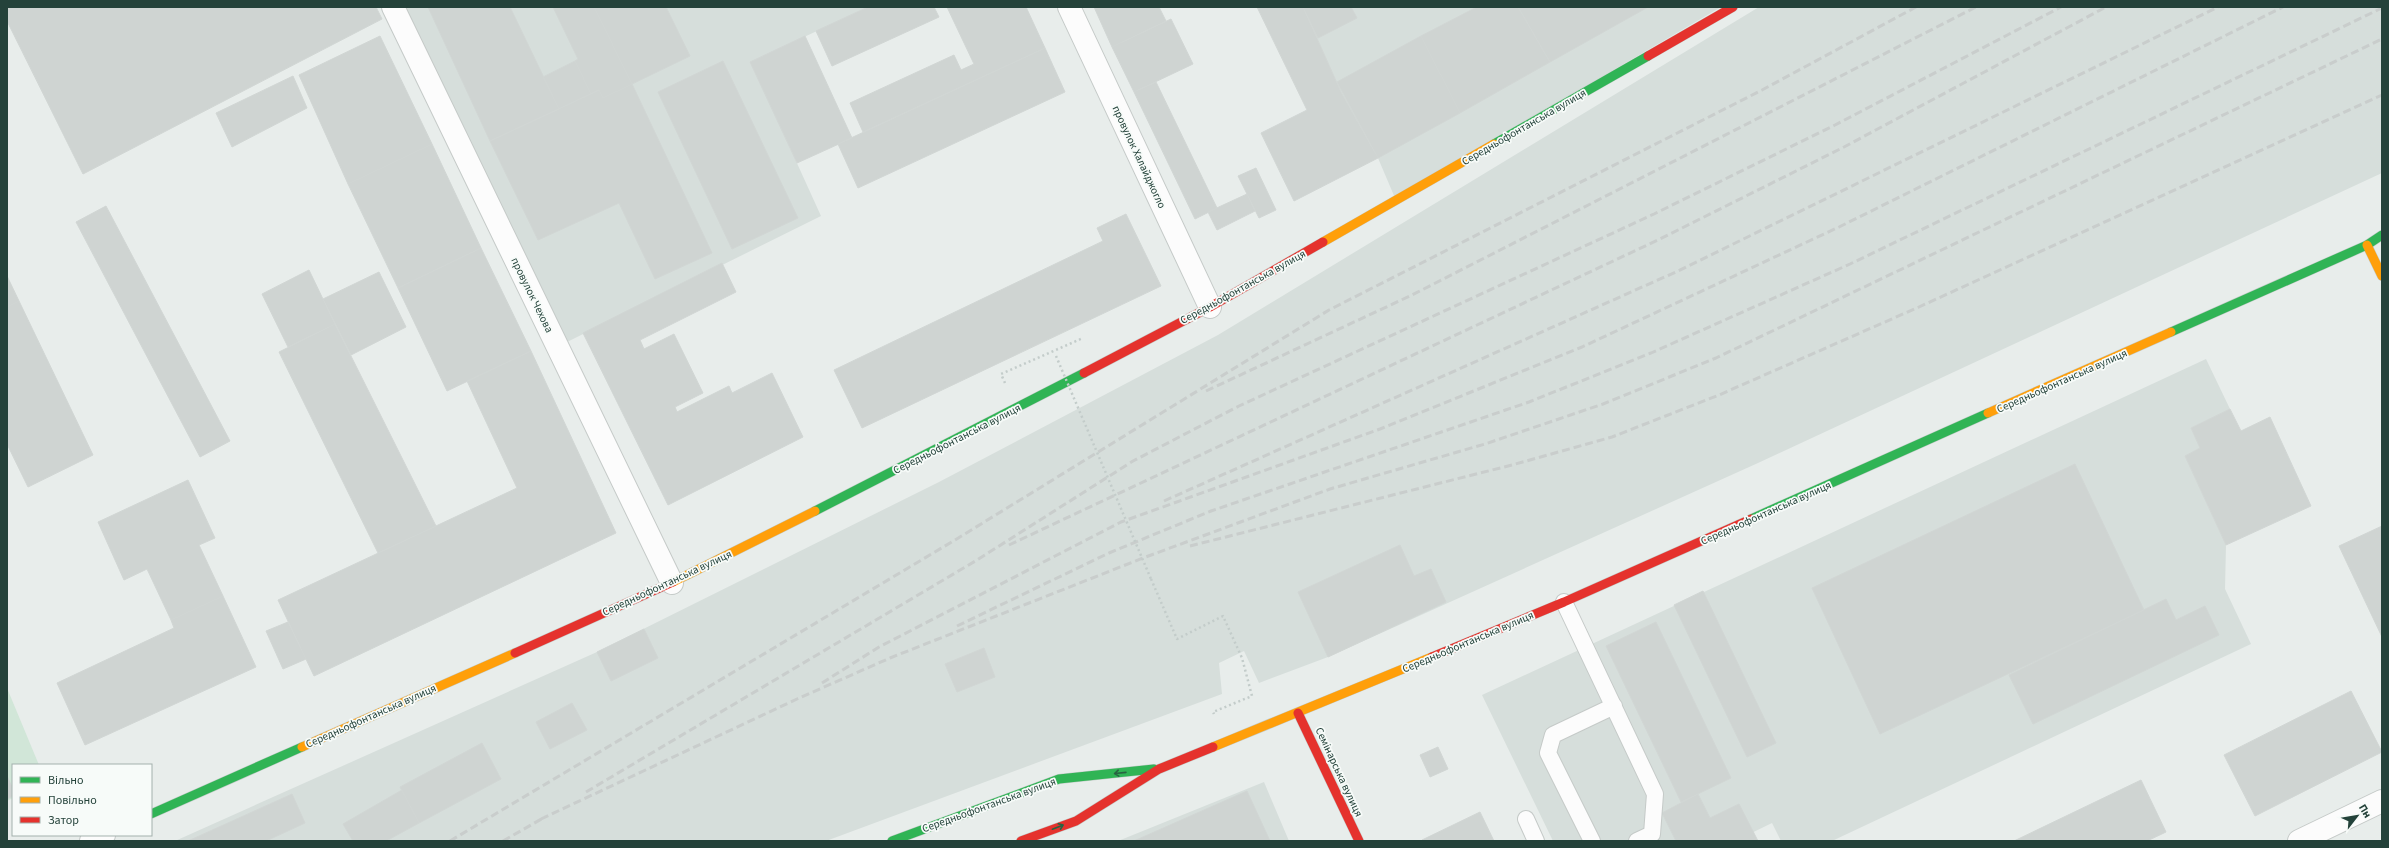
<svg xmlns="http://www.w3.org/2000/svg" width="2389" height="848" viewBox="0 0 2389 848" font-family="'Source Sans 3',sans-serif">
<rect width="100%" height="100%" fill="#e8edeb"/>
<!-- built -->
<path fill="#d6dedb" d="M 399,7 L 868,7 L 751,62 L 821,216 L 561,345 Z
M 1303,7 L 1721,7 L 1395,198 L 1378,158 L 1341,92 Z
M 1759,7 L 2382,7 L 2382,173 L 1758,463 L 1328,657 L 1259,683 L 1244,651 L 1219,663 L 1222,694 L 826,841 L 175,841 L 597,652 L 939,482 L 1218,335 Z
M 2206,359 L 2230,409 L 2191,428 L 2200,448 L 2185,456 L 2226,545 L 2225,589 L 2251,644 L 1832,841 L 1781,841 L 1772,823 L 1735,841 L 1553,841 L 1482,695 Z
M 1264,782 L 1289,841 L 1118,841 Z"/>
<!-- green -->
<path fill="#d1e6d8" d="M 7,688 L 39,765 L 13,765 L 13,798 L 7,801 Z"/>
<!-- building -->
<path fill="#cfd4d2" stroke="#d1d6d4" d="M 7,7 L 376,7 L 382,19 L 83,174 L 7,21 Z
M 428,7 L 510,7 L 559,109 L 490,141 Z
M 553,7 L 594,7 L 632,84 L 603,98 L 599,90 L 591,94 L 575,61 L 578,59 Z
M 594,7 L 666,7 L 690,56 L 632,84 Z
M 868,7 L 934,7 L 939,17 L 832,66 L 816,31 Z
M 947,7 L 1026,7 L 1045,48 L 863,132 L 850,103 L 954,55 L 961,70 L 974,64 Z
M 1094,7 L 1159,7 L 1166,21 L 1112,47 Z
M 1257,7 L 1303,7 L 1341,92 L 1378,158 L 1294,201 L 1261,133 L 1307,110 Z
M 1303,7 L 1351,7 L 1357,18 L 1318,38 Z
M 1477,7 L 1518,7 L 1550,62 L 1460,113 L 1421,36 Z
M 1518,7 L 1648,7 L 1550,62 Z
M 1171,19 L 1193,64 L 1134,92 L 1112,47 Z
M 380,36 L 432,144 L 348,184 L 299,75 Z
M 805,36 L 852,138 L 797,163 L 750,62 Z
M 1421,36 L 1460,113 L 1378,158 L 1337,82 Z
M 1045,48 L 1065,92 L 858,188 L 838,144 Z
M 575,61 L 591,94 L 559,109 L 543,77 Z
M 723,61 L 798,218 L 732,249 L 658,92 Z
M 293,76 L 307,108 L 232,147 L 216,113 Z
M 1156,82 L 1217,208 L 1195,219 L 1134,92 Z
M 632,84 L 712,253 L 655,279 L 619,203 L 538,240 L 490,141 L 599,90 L 603,98 Z
M 432,144 L 481,248 L 398,288 L 348,184 Z
M 1256,168 L 1276,210 L 1259,218 L 1238,176 Z
M 1247,194 L 1255,211 L 1217,230 L 1208,212 Z
M 106,206 L 230,441 L 200,457 L 76,222 Z
M 1126,214 L 1161,286 L 862,428 L 834,370 L 1103,241 L 1097,228 Z
M 481,248 L 531,351 L 447,391 L 398,288 Z
M 722,263 L 736,292 L 640,340 L 644,349 L 674,334 L 703,393 L 675,407 L 677,412 L 729,386 L 732,393 L 772,373 L 803,437 L 668,505 L 583,333 Z
M 309,270 L 335,324 L 288,347 L 262,294 Z
M 379,272 L 406,327 L 351,355 L 323,299 Z
M 7,276 L 19,301 L 7,307 Z
M 19,301 L 93,455 L 28,487 L 7,444 L 7,307 Z
M 335,324 L 436,526 L 378,553 L 279,352 Z
M 531,351 L 616,533 L 314,676 L 278,600 L 517,488 L 467,381 Z
M 2230,409 L 2241,431 L 2270,417 L 2311,506 L 2226,545 L 2185,456 L 2200,448 L 2191,428 Z
M 2075,464 L 2144,610 L 1880,734 L 1812,588 Z
M 188,480 L 215,538 L 199,545 L 223,596 L 171,620 L 147,569 L 124,580 L 98,522 Z
M 2382,526 L 2382,637 L 2339,546 Z
M 1400,545 L 1414,576 L 1431,569 L 1446,602 L 1328,657 L 1298,592 Z
M 1703,591 L 1776,743 L 1747,757 L 1674,605 Z
M 223,596 L 256,667 L 85,745 L 57,683 L 174,628 L 171,620 Z
M 2166,599 L 2176,620 L 2205,606 L 2219,635 L 2033,724 L 2009,675 Z
M 288,622 L 306,659 L 283,669 L 266,631 Z
M 1656,622 L 1731,778 L 1681,802 L 1606,646 Z
M 644,629 L 658,658 L 611,681 L 597,652 Z
M 984,648 L 995,677 L 957,692 L 945,664 Z
M 2351,691 L 2382,752 L 2255,816 L 2224,755 Z
M 572,703 L 587,730 L 550,749 L 536,722 Z
M 482,743 L 501,779 L 419,823 L 400,787 Z
M 1438,747 L 1448,769 L 1430,777 L 1420,755 Z
M 7,776 L 13,789 L 13,796 L 7,799 Z
M 2141,780 L 2166,832 L 2147,841 L 2014,841 Z
M 402,790 L 419,823 L 386,841 L 353,841 L 343,824 Z
M 1247,791 L 1270,841 L 1134,841 Z
M 292,794 L 305,823 L 266,841 L 188,841 Z
M 1698,794 L 1710,818 L 1739,804 L 1758,841 L 1676,841 L 1662,813 Z
M 1480,812 L 1494,841 L 1423,841 L 1422,840 Z"/>
<g fill="none" stroke-linecap="round" stroke-linejoin="round">
<defs>
<path id="lane" d="M 1564,602 L 1655,794 L 1652,834 L 1637,841
M 1526,819 L 1536,841
M 1592,841 L 1548,753 L 1553,735 L 1614,706"/>
<path id="street" d="M 393,7 L 672,583
M 1069,7 L 1210,307
M 91,841 L 104,835
M 2299,841 L 2382,801"/>
<path id="fast" d="M 1494,144 L 1648,56
M 2171,332 L 2367,245 L 2382,235
M 815,511 L 1084,373
M 1751,519 L 1988,413
M 151,814 L 302,747
M 892,841 L 1059,779 L 1154,769"/>
<path id="slow" d="M 1323,242 L 1494,144
M 2367,245 L 2382,276
M 1988,413 L 2171,332
M 673,582 L 815,511
M 302,747 L 515,653
M 1213,747 L 1432,657"/>
<path id="jam" d="M 1648,56 L 1733,7
M 1084,373 L 1210,307 L 1323,242
M 515,653 L 673,582
M 1432,657 L 1564,602 L 1751,519
M 1298,713 L 1359,841
M 1021,841 L 1076,821 L 1159,769 L 1213,747"/>
</defs>
<!-- lane casing -->
<use href="#lane" stroke="#c5cac8" stroke-width="18"/>
<!-- street casing -->
<use href="#street" stroke="#c5cac8" stroke-width="24"/>
<!-- fast casing -->
<use href="#fast" stroke="#c3cbc8" stroke-width="10"/>
<!-- slow casing -->
<use href="#slow" stroke="#c3cbc8" stroke-width="10"/>
<!-- jam casing -->
<use href="#jam" stroke="#c3cbc8" stroke-width="10"/>
<!-- path -->
<path stroke="#c3ccca" stroke-width="2.5" stroke-dasharray="2 3" stroke-linecap="butt" d="M 1005,383 L 1001,374 L 1083,338
M 1151,579 L 1177,639 L 1223,616 L 1242,658 L 1252,696 L 1213,712 L 1214,714"/>
<!-- lane -->
<use href="#lane" stroke="#fcfcfc" stroke-width="16"/>
<!-- street -->
<use href="#street" stroke="#fcfcfc" stroke-width="22"/>
<!-- fast -->
<use href="#fast" stroke="#30b455" stroke-width="9"/>
<!-- slow -->
<use href="#slow" stroke="#ff9f0a" stroke-width="9"/>
<!-- jam -->
<use href="#jam" stroke="#e5322d" stroke-width="9"/>
<!-- rail -->
<path stroke="#c9cdcc" stroke-width="3" stroke-dasharray="8 4" stroke-linecap="butt" d="M 1206,391 L 1412,295 L 1976,7
M 1164,501 L 1678,271 L 2218,7
M 1009,545 L 1660,239 L 1844,147 L 2106,7
M 1190,546 L 1512,465 L 1612,437 L 1719,395 L 1919,307 L 2382,95
M 957,626 L 1109,553 L 1211,511 L 1529,402 L 1651,353 L 1850,264 L 2382,8
M 822,683 L 879,647 L 1121,522 L 1380,429 L 1582,347 L 1839,227 L 2283,7
M 586,792 L 977,560 L 1133,461 L 1239,406 L 1654,214 L 1835,125 L 2061,7
M 541,819 L 797,699 L 890,658 L 1143,558 L 1330,489 L 1485,444 L 1603,404 L 1716,358 L 2382,39
M 450,841 L 955,540 L 1329,310 L 1762,90 L 1916,7
M 503,841 L 545,817"/>
<!-- path-bridge -->
<path stroke="#c3ccca" stroke-width="2.5" stroke-dasharray="2 3" stroke-linecap="butt" d="M 1056,356 L 1151,579"/>
</g>
<!-- one-way arrows -->
<defs><path id="oneway-shaft" d="M-6 0H5M1.5-3L5.5 0L1.5 3" fill="none" stroke-width="1.6" stroke-linecap="round" stroke-linejoin="round"/></defs>
<g stroke="#286442">
<use href="#oneway-shaft" transform="translate(1120 773) rotate(174)"/>
<use href="#oneway-shaft" transform="translate(1058 827) rotate(-21)"/>
</g>
<g text-anchor="middle" dominant-baseline="central" stroke-width="3.5" stroke-linejoin="round" paint-order="stroke">
<!-- street labels -->
<g font-size="11" fill="#24423a" stroke="#f7fbf9">
<text transform="translate(1524 127) rotate(-30)">Середньофонтанська вулиця</text>
<text transform="translate(1139 157) rotate(65)">провулок Халайджогло</text>
<text transform="translate(1243 287) rotate(-29)">Середньофонтанська вулиця</text>
<text transform="translate(532 295) rotate(64)">провулок Чехова</text>
<text transform="translate(2062 381) rotate(-24)">Середньофонтанська вулиця</text>
<text transform="translate(957 439) rotate(-27)">Середньофонтанська вулиця</text>
<text transform="translate(1766 513) rotate(-24)">Середньофонтанська вулиця</text>
<text transform="translate(667 583) rotate(-25)">Середньофонтанська вулиця</text>
<text transform="translate(1468 642) rotate(-23)">Середньофонтанська вулиця</text>
<text transform="translate(371 716) rotate(-24)">Середньофонтанська вулиця</text>
<text transform="translate(1339 772) rotate(65)">Семінарська вулиця</text>
<text transform="translate(989 805) rotate(-20)">Середньофонтанська вулиця</text>
</g>
</g>
<!-- border -->
<rect width="2389" height="848" fill="none" stroke="#24423a" stroke-width="16"/>
<!-- legend -->
<rect x="12" y="764" width="140" height="72" fill="#f7fbf9" stroke="#a3b1ad"/>
<rect x="20" y="777" width="20" height="6" fill="#30b455" stroke="#a3b1ad"/>
<text x="48" y="784" font-size="12" fill="#24423a">Вільно</text>
<rect x="20" y="797" width="20" height="6" fill="#ff9f0a" stroke="#a3b1ad"/>
<text x="48" y="804" font-size="12" fill="#24423a">Повільно</text>
<rect x="20" y="817" width="20" height="6" fill="#e5322d" stroke="#a3b1ad"/>
<text x="48" y="824" font-size="12" fill="#24423a">Затор</text>
<!-- north arrow -->
<g transform="translate(2357 816) rotate(59)" stroke="#f7fbf9" stroke-width="3" paint-order="stroke">
<path d="M0-3L7 15L0 10L-7 15Z" fill="#24423a"/>
<text y="-6" font-size="11" font-weight="bold" text-anchor="middle" fill="#24423a">Пн</text>
</g>
</svg>
